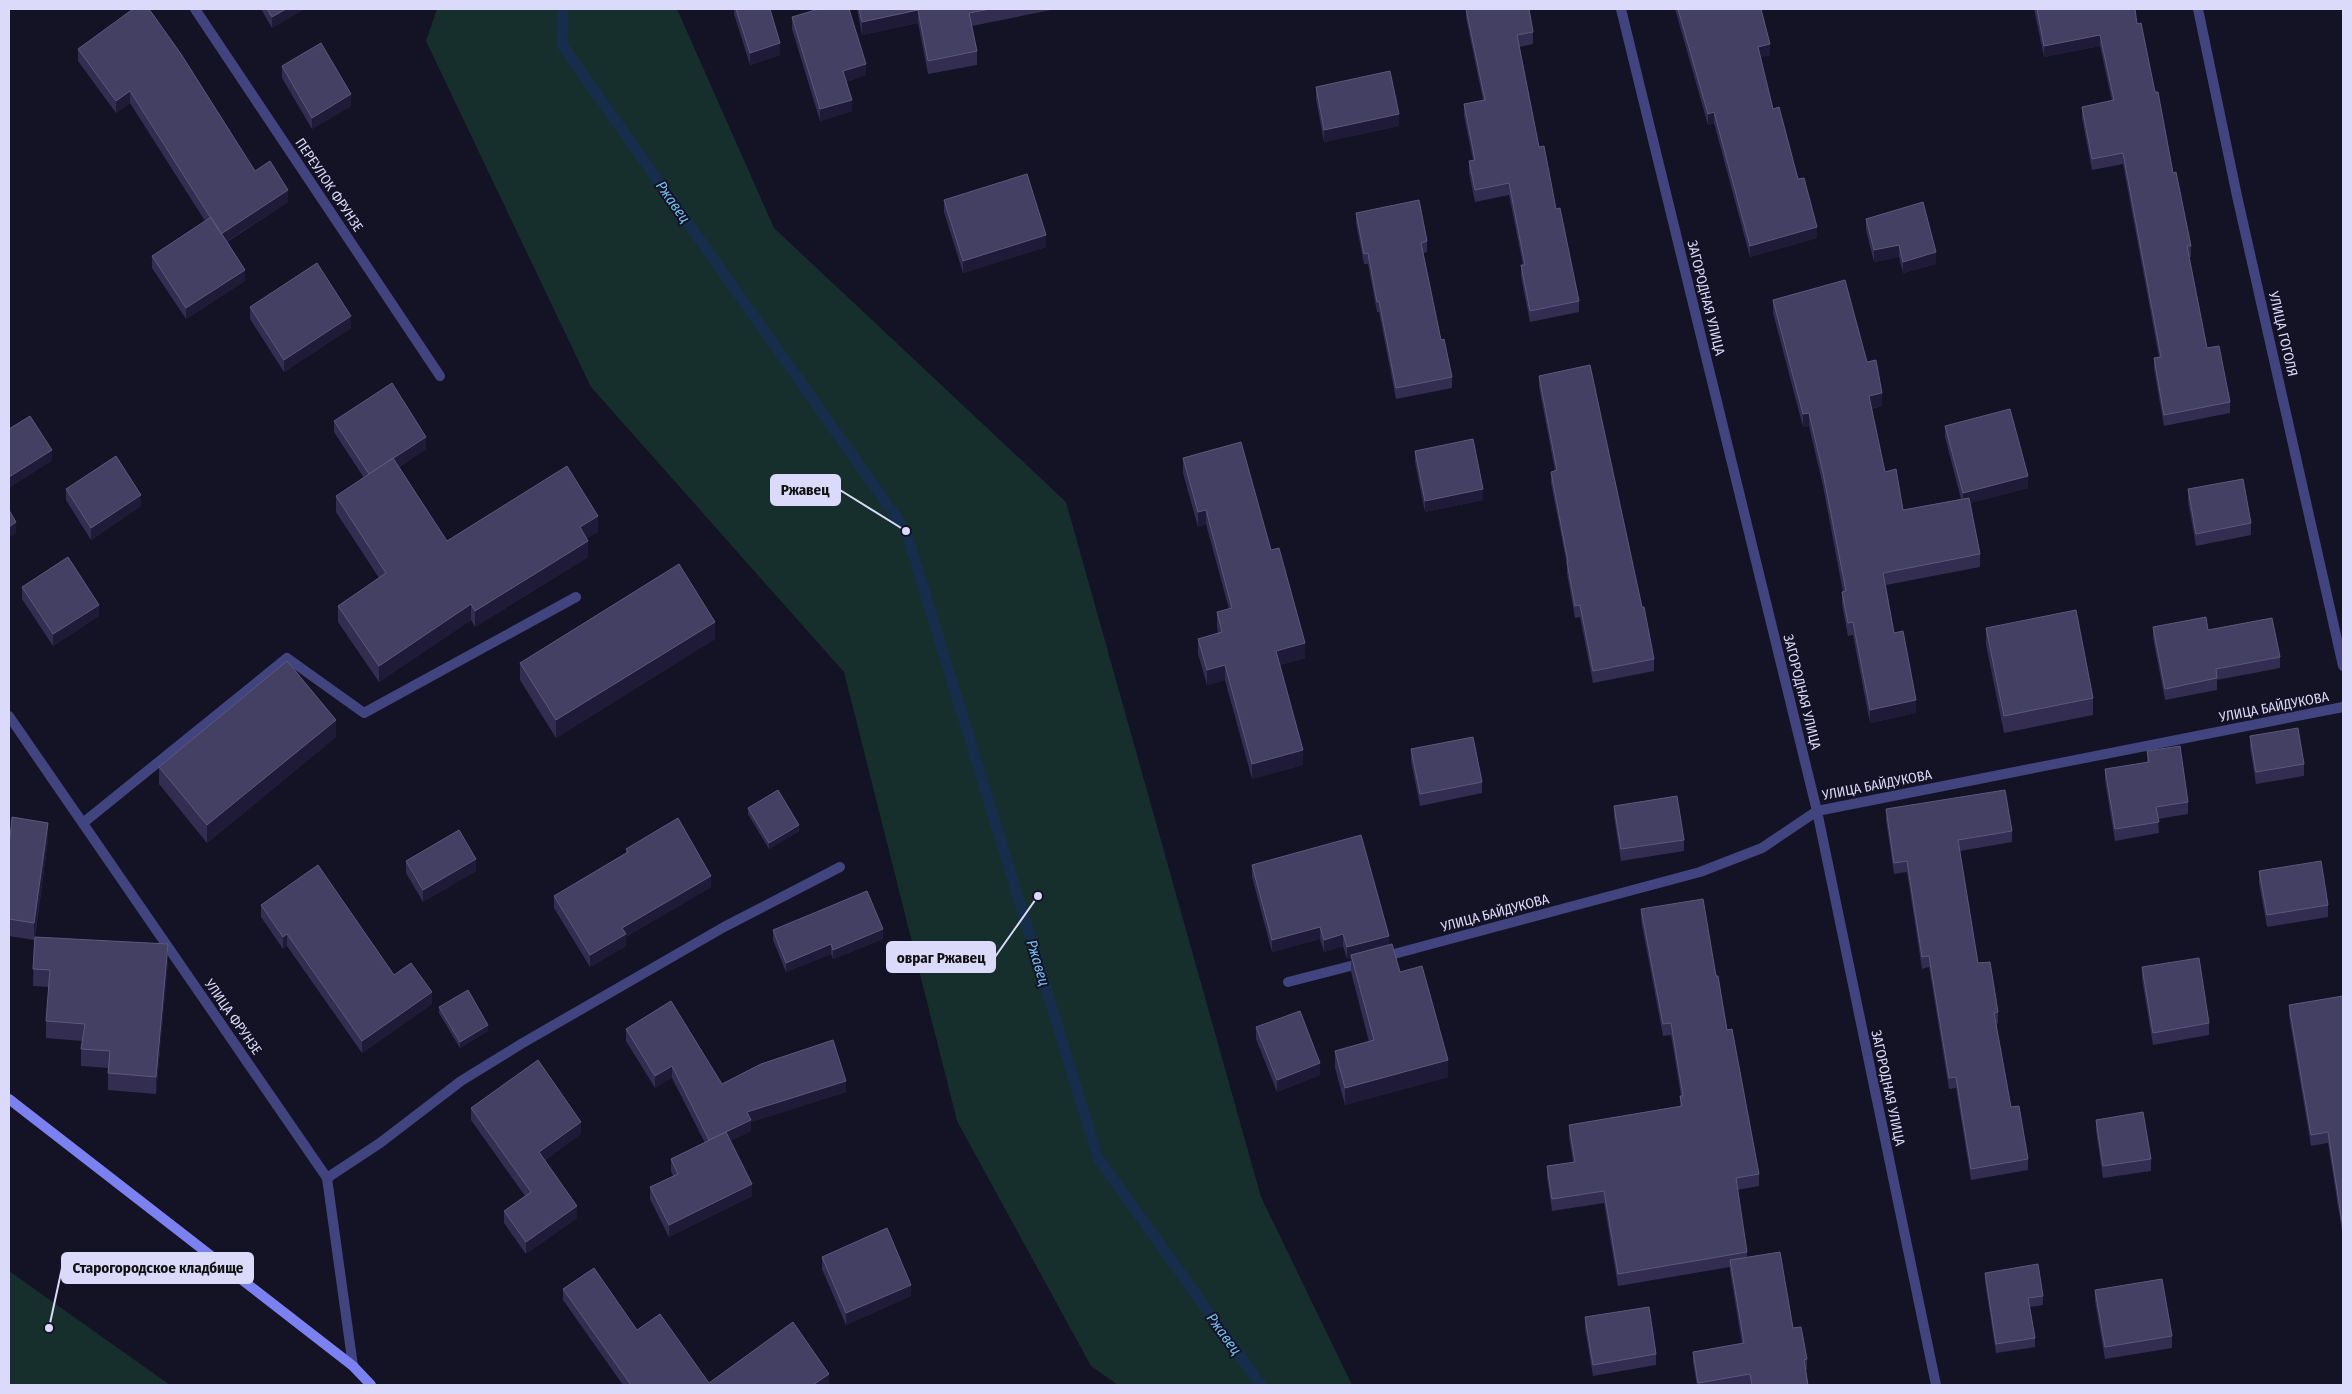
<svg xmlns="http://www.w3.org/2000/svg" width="2352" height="1394" viewBox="0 0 2352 1394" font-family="'Fira Sans Condensed',sans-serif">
<rect width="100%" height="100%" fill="#141225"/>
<!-- green -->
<path fill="#162f2c" d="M 437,9 L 677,9 L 774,228 L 1066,502 L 1261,1197 L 1352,1385 L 1118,1385 L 1091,1366 L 957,1121 L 844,672 L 591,387 L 426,41 Z
M 9,1271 L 170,1385 L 9,1385 Z"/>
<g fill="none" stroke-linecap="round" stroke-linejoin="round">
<!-- stream -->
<path stroke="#162e4b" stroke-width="11" d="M 563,9 L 562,45 L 906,531 L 1098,1158 L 1261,1385"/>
<!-- lane -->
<path stroke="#42447f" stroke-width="10" d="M 83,823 L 287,658 L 364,713 L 576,597
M 327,1178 L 380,1143 L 461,1081 L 521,1044 L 724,927 L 840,867"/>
<!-- street -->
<path stroke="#42447f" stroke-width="10" d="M 195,9 L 440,376
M 1621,9 L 1817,811 L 1936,1385
M 2198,9 L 2237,196 L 2343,666
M 9,716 L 327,1178 L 353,1366
M 1383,957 L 1700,872 L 1762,848 L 1817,811 L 2343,707
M 1288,982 L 1362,963"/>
<!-- secondary -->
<path stroke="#7c81f1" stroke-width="10" d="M 9,1099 L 353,1366 L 371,1385"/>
</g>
<!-- wall -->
<path fill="#322d51" d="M 261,9 L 304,9 L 272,28 Z
M 734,9 L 770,9 L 780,55 L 750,65 L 734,14 Z
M 857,9 L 1056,9 L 972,26 L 977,51 L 977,65 L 928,74 L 918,23 L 862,35 Z
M 1466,9 L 1529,9 L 1533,32 L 1533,44 L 1519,47 L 1539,147 L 1556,209 L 1579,301 L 1579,312 L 1530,322 L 1521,277 L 1521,265 L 1523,265 L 1509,195 L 1475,202 L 1469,173 L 1469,161 L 1473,160 L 1464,116 L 1464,104 L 1483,100 L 1466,18 Z
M 1675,9 L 1761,9 L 1770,55 L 1760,57 L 1773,109 L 1798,179 L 1817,238 L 1750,257 L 1714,123 L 1708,125 Z
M 2034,9 L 2135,9 L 2137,24 L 2155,92 L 2173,173 L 2191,246 L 2191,257 L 2189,257 L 2207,348 L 2230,402 L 2230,413 L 2164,426 L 2154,369 L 2154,358 L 2159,357 L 2123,164 L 2092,170 L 2082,118 L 2082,107 L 2112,101 L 2100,46 L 2044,57 Z
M 792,17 L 866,75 L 846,82 L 852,111 L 820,121 L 792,29 Z
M 78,49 L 255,171 L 288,202 L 227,242 L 245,281 L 186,319 L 152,268 L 152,256 L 205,221 L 130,103 L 116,113 L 78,61 Z
M 282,66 L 351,106 L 312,129 L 282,78 Z
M 1316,87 L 1399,126 L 1324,142 L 1316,99 Z
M 944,200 L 1046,247 L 963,273 L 944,212 Z
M 1356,213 L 1427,241 L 1427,252 L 1423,253 L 1441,340 L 1452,377 L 1452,388 L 1396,399 L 1379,312 L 1377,312 L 1368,264 L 1364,264 L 1356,223 Z
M 1866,219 L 1936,264 L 1903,273 L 1899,257 L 1874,262 L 1866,230 Z
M 1773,300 L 1867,362 L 1882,406 L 1871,409 L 1885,472 L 1903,510 L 1961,499 L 1945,437 L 1945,426 L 2028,488 L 1970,503 L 1980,554 L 1980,567 L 1886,585 L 1894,633 L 1916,713 L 1870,723 L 1853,635 L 1848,636 L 1842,605 L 1842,592 L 1843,592 L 1823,486 L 1809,426 L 1803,427 L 1773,313 Z
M 250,307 L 351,328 L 284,372 L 250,319 Z
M 1539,376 L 1642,607 L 1654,659 L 1654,671 L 1593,683 L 1580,617 L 1575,618 L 1567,574 L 1567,565 L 1551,483 L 1551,472 L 1555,471 L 1539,387 Z
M 334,421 L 426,449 L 399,467 L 447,541 L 598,532 L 587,538 L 588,557 L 475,627 L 471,620 L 379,682 L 338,622 L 338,606 L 379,578 L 336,512 L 336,496 L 364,478 L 334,432 Z
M 1415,451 L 1483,500 L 1425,512 L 1415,462 Z
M 1183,458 L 1271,550 L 1305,658 L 1280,665 L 1303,765 L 1252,779 L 1225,680 L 1207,685 L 1198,654 L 1198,639 L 1218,633 L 1217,627 L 1217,612 L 1229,609 L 1206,524 L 1198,527 L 1183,473 Z
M 66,489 L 141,506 L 91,540 L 66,500 Z
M 2188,489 L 2251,523 L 2251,535 L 2196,546 L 2188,501 Z
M 22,587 L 99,616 L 53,646 L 22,599 Z
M 2153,627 L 2208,630 L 2280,657 L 2280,668 L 2217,680 L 2217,690 L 2165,700 L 2153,638 Z
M 1986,628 L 2093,698 L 2093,715 L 2004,733 L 1986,645 Z
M 715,639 L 556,738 L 520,680 L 520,663 Z
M 2250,736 L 2304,764 L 2304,776 L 2256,784 L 2250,748 Z
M 336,737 L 207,843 L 159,784 L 159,767 Z
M 1411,749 L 1482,782 L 1482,793 L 1420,806 L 1411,761 Z
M 2147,751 L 2188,802 L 2188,814 L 2158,819 L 2159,833 L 2115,841 L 2105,781 L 2105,769 L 2147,762 Z
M 1614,806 L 1684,840 L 1684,851 L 1621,861 L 1614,817 Z
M 748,808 L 799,831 L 769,849 L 748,814 Z
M 1886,809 L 2012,831 L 2012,842 L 1960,851 L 1978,963 L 1998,1012 L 1998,1023 L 1996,1024 L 2011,1107 L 2028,1159 L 2028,1170 L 1971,1180 L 1956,1088 L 1949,1089 L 1929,967 L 1922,969 L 1907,872 L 1894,874 L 1886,820 Z
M 9,838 L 48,840 L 35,937 L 168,961 L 156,1094 L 108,1090 L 108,1068 L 81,1066 L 81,1049 L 82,1041 L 46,1038 L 46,1021 L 49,987 L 33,986 L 34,940 L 9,936 Z
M 626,849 L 711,887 L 626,937 L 626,946 L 590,967 L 554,908 L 554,896 L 626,853 Z
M 406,861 L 476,871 L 423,902 L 406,873 Z
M 1252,865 L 1389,945 L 1448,1077 L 1345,1105 L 1335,1068 L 1335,1051 L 1369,1042 L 1351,972 L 1351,958 L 1347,959 L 1343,946 L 1324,952 L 1320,939 L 1272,952 L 1252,877 Z
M 2259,871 L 2328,905 L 2328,917 L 2267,927 L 2259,883 Z
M 261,905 L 394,975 L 432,1004 L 362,1053 L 287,946 L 283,949 L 261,917 Z
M 1641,909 L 1716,976 L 1727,1030 L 1759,1174 L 1759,1186 L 1737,1190 L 1747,1252 L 1747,1257 L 1793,1328 L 1807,1359 L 1807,1370 L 1806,1370 L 1808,1385 L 1697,1385 L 1693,1363 L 1693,1352 L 1742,1344 L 1730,1271 L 1730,1267 L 1618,1286 L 1604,1203 L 1552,1211 L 1547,1178 L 1547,1166 L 1573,1162 L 1569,1137 L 1569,1125 L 1680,1106 L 1680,1096 L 1681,1096 L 1671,1035 L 1663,1036 L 1641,920 Z
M 773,930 L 883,939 L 833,959 L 831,954 L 786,972 L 773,940 Z
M 2142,967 L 2209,1023 L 2209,1035 L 2153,1045 L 2142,979 Z
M 2343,996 L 2343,1238 L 2328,1143 L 2311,1146 L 2289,1016 L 2289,1005 Z
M 439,1007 L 488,1031 L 460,1048 L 439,1013 Z
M 1256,1027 L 1320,1075 L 1277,1092 L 1256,1039 Z
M 626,1029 L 722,1084 L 846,1092 L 751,1122 L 751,1131 L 730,1141 L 752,1196 L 669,1237 L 650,1199 L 650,1187 L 673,1176 L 671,1171 L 671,1159 L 705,1143 L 672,1078 L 655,1088 L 626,1041 Z
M 471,1108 L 581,1134 L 545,1160 L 577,1218 L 526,1254 L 504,1223 L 504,1211 L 525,1196 L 471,1120 Z
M 2096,1120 L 2151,1159 L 2151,1171 L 2103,1178 L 2096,1131 Z
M 822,1257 L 911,1296 L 846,1325 L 822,1269 Z
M 1985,1273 L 2043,1296 L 2043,1305 L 2030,1307 L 2035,1338 L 2035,1347 L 1996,1353 L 1985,1282 Z
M 563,1289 L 637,1330 L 709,1383 L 829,1385 L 623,1385 L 563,1300 Z
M 2095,1290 L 2172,1336 L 2172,1348 L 2105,1359 L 2095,1301 Z
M 1585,1317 L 1656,1354 L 1656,1365 L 1593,1376 L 1585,1329 Z"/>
<!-- shaded-wall -->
<path fill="#1e1a38" d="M 286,9 L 304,9 L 272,28 L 272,17 Z
M 918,10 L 918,23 L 862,35 L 862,22 Z
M 2100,35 L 2100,46 L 2044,57 L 2044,46 Z
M 780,43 L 780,55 L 750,65 L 750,53 Z
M 1770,44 L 1770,55 L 1758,58 L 1758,47 Z
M 866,64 L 866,75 L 843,83 L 843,71 Z
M 130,91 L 130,103 L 116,113 L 116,101 Z
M 351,94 L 351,106 L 312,129 L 312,118 Z
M 852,100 L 852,111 L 820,121 L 820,109 Z
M 1714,112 L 1714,123 L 1708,125 L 1708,114 Z
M 1399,114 L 1399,126 L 1324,142 L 1324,130 Z
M 288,190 L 288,202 L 221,245 L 221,234 Z
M 1817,227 L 1817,238 L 1750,257 L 1750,246 Z
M 1046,235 L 1046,247 L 963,273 L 963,261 Z
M 1899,245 L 1899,257 L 1874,262 L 1874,250 Z
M 1936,252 L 1936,264 L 1903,273 L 1903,262 Z
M 245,270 L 245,281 L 186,319 L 186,308 Z
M 351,316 L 351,328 L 284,372 L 284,360 Z
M 1882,393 L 1882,406 L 1869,409 L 1869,396 Z
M 1809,413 L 1809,426 L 1803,427 L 1803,414 Z
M 426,437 L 426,449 L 369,486 L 369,474 Z
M 52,450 L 52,461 L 9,488 L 9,477 Z
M 2028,476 L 2028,488 L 1963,505 L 1963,493 Z
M 1483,489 L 1483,500 L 1425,512 L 1425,501 Z
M 141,495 L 141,506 L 91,540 L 91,528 Z
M 1206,510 L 1206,524 L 1198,527 L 1198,512 Z
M 598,516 L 598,532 L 580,543 L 580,527 Z
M 16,522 L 16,533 L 9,538 L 9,527 Z
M 588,541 L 588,557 L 475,627 L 475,611 Z
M 471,604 L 471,620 L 379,682 L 379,666 Z
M 99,605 L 99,616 L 53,646 L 53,634 Z
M 715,622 L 715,639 L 556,738 L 556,720 Z
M 1305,643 L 1305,658 L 1276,666 L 1276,651 Z
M 1225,665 L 1225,680 L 1207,685 L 1207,670 Z
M 1916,700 L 1916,713 L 1870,723 L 1870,710 Z
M 336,720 L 336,737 L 207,843 L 207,825 Z
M 1303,750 L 1303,765 L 1252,779 L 1252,764 Z
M 48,823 L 48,840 L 34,940 L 34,923 Z
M 799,825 L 799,831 L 769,849 L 769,843 Z
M 476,859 L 476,871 L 423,902 L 423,890 Z
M 711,876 L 711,887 L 626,937 L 626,946 L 590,967 L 590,955 L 622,928 Z
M 1320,927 L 1320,939 L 1272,952 L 1272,940 Z
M 883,929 L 883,939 L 833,959 L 833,950 Z
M 287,934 L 287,946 L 283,949 L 283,937 Z
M 1343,934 L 1343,946 L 1324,952 L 1324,940 Z
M 1389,936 L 1389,948 L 1351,955 L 1351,958 L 1347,959 L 1347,947 Z
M 168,944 L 168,961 L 156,1094 L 156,1077 Z
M 831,944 L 831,954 L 786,972 L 786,963 Z
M 432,992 L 432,1004 L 362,1053 L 362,1041 Z
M 488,1025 L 488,1031 L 460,1048 L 460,1042 Z
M 1448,1060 L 1448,1077 L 1345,1105 L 1345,1088 Z
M 1320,1063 L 1320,1075 L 1277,1092 L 1277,1080 Z
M 672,1066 L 672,1078 L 655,1088 L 655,1076 Z
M 846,1081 L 846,1092 L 751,1122 L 751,1131 L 709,1152 L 709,1140 L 747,1112 Z
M 581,1122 L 581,1134 L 539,1164 L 539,1152 Z
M 752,1184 L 752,1196 L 669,1237 L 669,1225 Z
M 577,1206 L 577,1218 L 526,1254 L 526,1242 Z
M 911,1285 L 911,1296 L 846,1325 L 846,1313 Z
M 829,1374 L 829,1385 L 813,1385 Z"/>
<!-- building -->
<path fill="#444063" stroke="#5c587b" d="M 133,9 L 149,9 L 181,54 L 255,171 L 270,161 L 288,190 L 221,234 L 130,91 L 116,101 L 78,49 Z
M 267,9 L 286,9 L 272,17 Z
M 736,9 L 770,9 L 780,43 L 750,53 Z
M 819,9 L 849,9 L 866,64 L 843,71 L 852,100 L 820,109 L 792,17 Z
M 859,9 L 990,9 L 969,13 L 977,51 L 928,61 L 918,10 L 862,22 Z
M 1466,9 L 1529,9 L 1533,32 L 1517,35 L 1539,147 L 1544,146 L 1556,209 L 1560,208 L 1579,301 L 1530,311 L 1521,265 L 1525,265 L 1509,183 L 1475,190 L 1469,161 L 1475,160 L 1464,104 L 1485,100 Z
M 1678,9 L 1761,9 L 1770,44 L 1758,47 L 1773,109 L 1779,107 L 1798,179 L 1804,178 L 1817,227 L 1750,246 L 1714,112 L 1708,114 Z
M 2037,9 L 2135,9 L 2137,24 L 2141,23 L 2155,92 L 2158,92 L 2173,173 L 2176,172 L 2191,246 L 2187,246 L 2207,348 L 2219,346 L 2230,402 L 2164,415 L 2154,358 L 2161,357 L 2123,153 L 2092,159 L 2082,107 L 2114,100 L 2100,35 L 2044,46 Z
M 321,43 L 351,94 L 312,118 L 282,66 Z
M 1390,71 L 1399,114 L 1324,130 L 1316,87 Z
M 1027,174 L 1046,235 L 963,261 L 944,200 Z
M 1419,200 L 1427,241 L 1421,243 L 1441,340 L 1444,339 L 1452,377 L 1396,388 L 1379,301 L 1377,302 L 1368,253 L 1364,254 L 1356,213 Z
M 1923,202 L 1936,252 L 1903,262 L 1899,245 L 1874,250 L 1866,219 Z
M 211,217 L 245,270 L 186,308 L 152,256 Z
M 317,263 L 351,316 L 284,360 L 250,307 Z
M 1845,280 L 1867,362 L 1876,360 L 1882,393 L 1869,396 L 1885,472 L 1896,469 L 1903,510 L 1969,498 L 1980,554 L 1883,573 L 1894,633 L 1903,631 L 1916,700 L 1870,710 L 1853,622 L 1848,623 L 1842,592 L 1846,591 L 1823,473 L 1809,413 L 1803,414 L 1773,300 Z
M 1590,365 L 1642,607 L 1644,607 L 1654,659 L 1593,671 L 1580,605 L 1575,606 L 1567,562 L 1568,562 L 1551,472 L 1557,470 L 1539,376 Z
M 392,383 L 426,437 L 369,474 L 334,421 Z
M 2010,409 L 2028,476 L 1963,493 L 1945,426 Z
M 30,416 L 52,450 L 9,477 L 9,429 Z
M 1473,439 L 1483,489 L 1425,501 L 1415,451 Z
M 1241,442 L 1271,550 L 1279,548 L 1305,643 L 1276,651 L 1303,750 L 1252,764 L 1225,665 L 1207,670 L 1198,639 L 1222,632 L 1217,612 L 1232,608 L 1206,510 L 1198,512 L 1183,458 Z
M 116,456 L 141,495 L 91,528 L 66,489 Z
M 393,458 L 447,541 L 567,466 L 598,516 L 580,527 L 588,541 L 475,611 L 471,604 L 379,666 L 338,606 L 386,573 L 336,496 Z
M 2243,479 L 2251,523 L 2196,534 L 2188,489 Z
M 9,510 L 16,522 L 9,527 Z
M 68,557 L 99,605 L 53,634 L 22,587 Z
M 679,564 L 715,622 L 556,720 L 520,663 Z
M 2076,610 L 2093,698 L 2004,716 L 1986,628 Z
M 2206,617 L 2208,630 L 2272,618 L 2280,657 L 2216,669 L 2217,678 L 2165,689 L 2153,627 Z
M 287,661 L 336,720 L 207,825 L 159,767 Z
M 2298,728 L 2304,764 L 2256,772 L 2250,736 Z
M 1473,737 L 1482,782 L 1420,794 L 1411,749 Z
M 2180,746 L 2188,802 L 2156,807 L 2159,822 L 2115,829 L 2105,769 L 2149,762 L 2147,751 Z
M 778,790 L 799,825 L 769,843 L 748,808 Z
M 2005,790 L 2012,831 L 1958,840 L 1978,963 L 1990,962 L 1998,1012 L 1994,1013 L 2011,1107 L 2019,1106 L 2028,1159 L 1971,1169 L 1956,1077 L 1949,1078 L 1929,956 L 1922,957 L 1907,861 L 1894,863 L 1886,809 Z
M 1677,796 L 1684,840 L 1621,849 L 1614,806 Z
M 12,817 L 48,823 L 34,923 L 9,919 L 9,838 L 10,838 Z
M 678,818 L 711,876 L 622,928 L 626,934 L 590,955 L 554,896 L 628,852 L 626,849 Z
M 459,830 L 476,859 L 423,890 L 406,861 Z
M 1361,835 L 1389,936 L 1347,947 L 1343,934 L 1324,940 L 1320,927 L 1272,940 L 1252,865 Z
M 2321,861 L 2328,905 L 2267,915 L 2259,871 Z
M 318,865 L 394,975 L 411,963 L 432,992 L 362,1041 L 287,934 L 283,937 L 261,905 Z
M 867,891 L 883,929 L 833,950 L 831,944 L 786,963 L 773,930 Z
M 1703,899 L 1716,976 L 1718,976 L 1727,1030 L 1732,1029 L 1759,1174 L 1736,1178 L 1747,1252 L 1618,1274 L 1604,1191 L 1552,1199 L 1547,1166 L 1575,1162 L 1569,1125 L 1682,1106 L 1680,1096 L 1683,1096 L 1671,1023 L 1663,1024 L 1641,909 Z
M 35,937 L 168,944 L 156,1077 L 108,1073 L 110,1051 L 81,1049 L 85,1024 L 46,1021 L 50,970 L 33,969 Z
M 1392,944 L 1400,972 L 1422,966 L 1448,1060 L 1345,1088 L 1335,1051 L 1374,1040 L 1351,955 Z
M 2199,958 L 2209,1023 L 2153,1033 L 2142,967 Z
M 468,990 L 488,1025 L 460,1042 L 439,1007 Z
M 2343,996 L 2343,1228 L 2328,1132 L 2311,1135 L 2289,1005 Z
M 671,1001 L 722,1084 L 761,1064 L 833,1040 L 846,1081 L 747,1112 L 751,1120 L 709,1140 L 672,1066 L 655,1076 L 626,1029 Z
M 1300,1011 L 1320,1063 L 1277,1080 L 1256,1027 Z
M 538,1060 L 581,1122 L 539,1152 L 577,1206 L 526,1242 L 504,1211 L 531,1192 L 471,1108 Z
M 2143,1112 L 2151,1159 L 2103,1166 L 2096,1120 Z
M 726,1132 L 752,1184 L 669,1225 L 650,1187 L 678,1174 L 671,1159 Z
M 887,1228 L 911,1285 L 846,1313 L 822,1257 Z
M 1780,1252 L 1793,1328 L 1801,1327 L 1807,1359 L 1804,1360 L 1808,1385 L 1752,1385 L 1750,1374 L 1698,1383 L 1693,1352 L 1744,1343 L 1730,1260 Z
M 2038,1264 L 2043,1296 L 2028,1298 L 2035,1338 L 1996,1344 L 1985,1273 Z
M 594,1268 L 637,1330 L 660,1314 L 709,1383 L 793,1322 L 829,1374 L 813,1385 L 631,1385 L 563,1289 Z
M 2162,1279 L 2172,1336 L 2105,1347 L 2095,1290 Z
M 1649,1307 L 1656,1354 L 1593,1365 L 1585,1317 Z"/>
<g text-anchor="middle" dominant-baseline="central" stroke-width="4" stroke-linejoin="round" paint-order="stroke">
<!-- street labels -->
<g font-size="14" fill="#dcdafb" stroke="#141225">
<text transform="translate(329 185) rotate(56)">ПЕРЕУЛОК ФРУНЗЕ</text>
<text transform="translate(1706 298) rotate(76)">ЗАГОРОДНАЯ УЛИЦА</text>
<text transform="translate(2283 334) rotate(77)">УЛИЦА ГОГОЛЯ</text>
<text transform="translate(1802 692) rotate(76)">ЗАГОРОДНАЯ УЛИЦА</text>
<text transform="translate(2274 707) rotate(-11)">УЛИЦА БАЙДУКОВА</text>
<text transform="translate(1877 785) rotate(-11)">УЛИЦА БАЙДУКОВА</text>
<text transform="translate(1495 913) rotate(-15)">УЛИЦА БАЙДУКОВА</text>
<text transform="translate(233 1017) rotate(55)">УЛИЦА ФРУНЗЕ</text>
<text transform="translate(1888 1088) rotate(78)">ЗАГОРОДНАЯ УЛИЦА</text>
</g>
<!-- water labels -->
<g font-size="15" font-style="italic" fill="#73bff0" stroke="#141225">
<text transform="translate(673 202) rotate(55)">Ржавец</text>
<text transform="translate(1038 963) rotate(73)">Ржавец</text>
<text transform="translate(1224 1334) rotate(54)">Ржавец</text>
</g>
</g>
<!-- callouts -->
<path fill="none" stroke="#dcdafb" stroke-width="2" d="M906 531L840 490M1038 896L995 957M49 1328L62 1268"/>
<g fill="#dcdafb" stroke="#141225" stroke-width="2">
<circle cx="906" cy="531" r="5"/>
<circle cx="1038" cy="896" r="5"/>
<circle cx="49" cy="1328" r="5"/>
</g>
<g fill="#dcdafb" stroke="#dcdafb" stroke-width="2">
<rect x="771" y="475" width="69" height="30" rx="5"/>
<rect x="887" y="942" width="108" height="30" rx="5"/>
<rect x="62" y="1253" width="191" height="30" rx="5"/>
</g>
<g font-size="15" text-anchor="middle" font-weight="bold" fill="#111">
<text x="805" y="495">Ржавец</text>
<text x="941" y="963">овраг Ржавец</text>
<text x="158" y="1273">Старогородское кладбище</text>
</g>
<!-- border -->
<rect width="2352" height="1394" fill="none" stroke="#dcdafb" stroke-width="20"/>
</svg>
